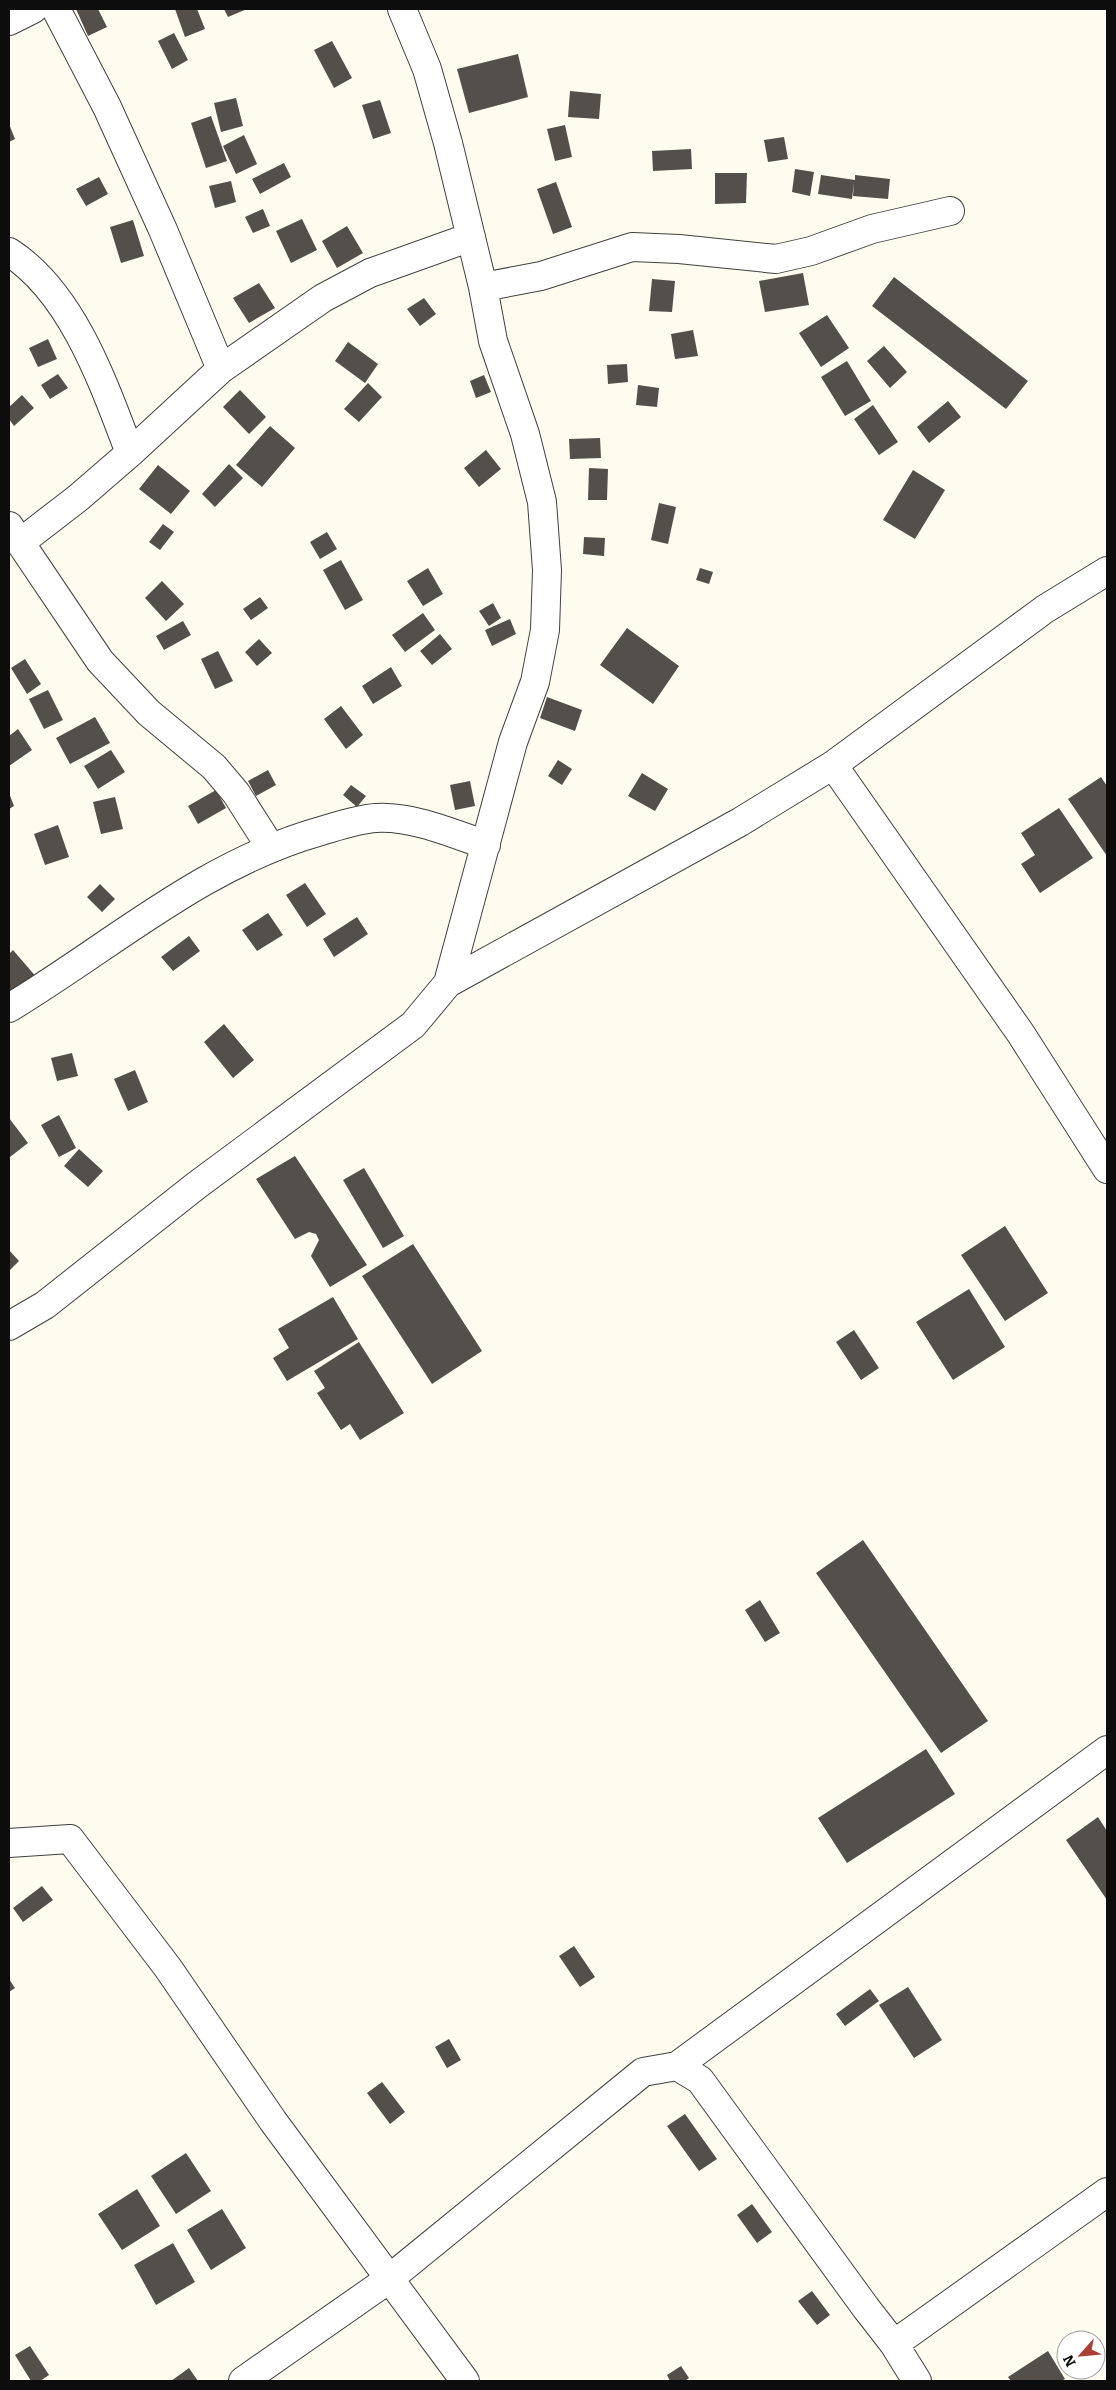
<svg xmlns="http://www.w3.org/2000/svg" width="1116" height="2390" viewBox="0 0 1116 2390" font-family="Bitter,serif">
<rect width="100%" height="100%" fill="#fdfcef"/>
<!-- building -->
<path fill="#544f4b" d="M 76,9 L 98,9 L 107,27 L 88,36 Z
M 175,9 L 197,9 L 205,29 L 185,37 Z
M 224,9 L 247,9 L 228,17 Z
M 174,33 L 188,60 L 172,69 L 158,41 Z
M 332,41 L 352,78 L 334,88 L 314,50 Z
M 518,54 L 528,97 L 469,113 L 457,69 Z
M 570,91 L 601,94 L 599,119 L 568,117 Z
M 236,98 L 243,126 L 221,132 L 214,103 Z
M 380,100 L 391,133 L 373,139 L 362,105 Z
M 211,116 L 227,161 L 206,168 L 191,123 Z
M 9,124 L 15,139 L 9,142 Z
M 565,125 L 572,157 L 555,161 L 547,129 Z
M 244,135 L 257,164 L 236,174 L 223,146 Z
M 784,137 L 788,159 L 768,162 L 764,140 Z
M 691,149 L 692,169 L 653,171 L 652,151 Z
M 284,163 L 291,177 L 260,194 L 252,179 Z
M 795,169 L 814,172 L 810,196 L 792,192 Z
M 715,173 L 747,173 L 746,203 L 715,204 Z
M 821,175 L 855,180 L 855,175 L 890,179 L 888,199 L 853,196 L 854,182 L 852,199 L 818,194 Z
M 99,177 L 108,194 L 86,206 L 76,189 Z
M 231,181 L 236,202 L 215,208 L 209,186 Z
M 556,182 L 572,227 L 553,234 L 537,189 Z
M 263,209 L 270,226 L 253,233 L 245,217 Z
M 302,219 L 317,250 L 291,263 L 276,231 Z
M 133,220 L 144,256 L 121,263 L 110,227 Z
M 347,226 L 363,253 L 337,268 L 322,241 Z
M 803,273 L 809,305 L 765,312 L 759,281 Z
M 894,277 L 1028,381 L 1006,409 L 872,306 Z
M 652,279 L 675,281 L 672,312 L 649,311 Z
M 259,283 L 275,308 L 249,323 L 233,298 Z
M 424,298 L 436,314 L 420,326 L 407,309 Z
M 827,315 L 849,348 L 821,367 L 799,333 Z
M 693,330 L 698,356 L 675,359 L 671,334 Z
M 48,339 L 57,359 L 38,367 L 29,348 Z
M 348,342 L 378,364 L 365,383 L 335,361 Z
M 884,346 L 907,372 L 890,388 L 867,361 Z
M 847,361 L 871,401 L 845,416 L 821,377 Z
M 627,364 L 628,382 L 608,384 L 607,365 Z
M 58,374 L 68,388 L 50,399 L 41,385 Z
M 484,375 L 491,392 L 476,398 L 470,381 Z
M 368,383 L 382,397 L 359,422 L 344,409 Z
M 638,385 L 659,388 L 657,407 L 636,405 Z
M 240,390 L 266,417 L 249,434 L 223,407 Z
M 22,395 L 34,408 L 14,426 L 9,419 L 9,407 Z
M 948,401 L 961,417 L 929,443 L 917,427 Z
M 873,405 L 898,442 L 879,455 L 854,419 Z
M 270,426 L 295,448 L 262,487 L 236,465 Z
M 600,438 L 601,458 L 570,459 L 569,439 Z
M 486,450 L 501,469 L 479,487 L 464,468 Z
M 229,464 L 243,478 L 215,507 L 202,494 Z
M 158,465 L 190,491 L 171,514 L 139,489 Z
M 589,468 L 608,469 L 607,500 L 588,500 Z
M 913,470 L 945,490 L 915,539 L 883,520 Z
M 659,503 L 676,507 L 668,544 L 651,540 Z
M 163,524 L 174,532 L 160,550 L 149,542 Z
M 327,532 L 337,549 L 320,559 L 310,542 Z
M 584,537 L 605,538 L 604,556 L 583,554 Z
M 341,560 L 363,600 L 345,610 L 323,570 Z
M 428,568 L 443,594 L 423,606 L 407,581 Z
M 700,568 L 713,572 L 709,584 L 696,580 Z
M 162,581 L 184,604 L 166,621 L 145,598 Z
M 260,597 L 268,608 L 251,620 L 243,609 Z
M 493,603 L 501,618 L 489,626 L 479,611 Z
M 423,613 L 435,630 L 405,652 L 392,635 Z
M 510,619 L 516,634 L 492,646 L 485,630 Z
M 183,621 L 191,635 L 164,650 L 156,636 Z
M 627,628 L 679,666 L 653,704 L 600,665 Z
M 440,634 L 452,649 L 432,665 L 420,651 Z
M 259,639 L 272,653 L 257,666 L 245,652 Z
M 218,651 L 233,681 L 215,689 L 201,659 Z
M 25,659 L 41,684 L 27,694 L 11,668 Z
M 391,667 L 402,686 L 373,704 L 362,686 Z
M 48,690 L 63,720 L 44,729 L 29,699 Z
M 547,697 L 582,710 L 575,731 L 540,718 Z
M 341,706 L 363,735 L 346,749 L 324,719 Z
M 95,717 L 110,743 L 70,764 L 56,738 Z
M 18,729 L 32,750 L 9,766 L 9,736 Z
M 111,750 L 125,772 L 98,789 L 84,766 Z
M 558,760 L 572,769 L 562,785 L 548,776 Z
M 268,770 L 276,785 L 256,796 L 248,781 Z
M 642,773 L 668,789 L 655,811 L 628,796 Z
M 1101,777 L 1107,786 L 1107,856 L 1068,799 Z
M 470,781 L 475,806 L 455,810 L 450,785 Z
M 351,785 L 366,796 L 357,807 L 343,795 Z
M 216,790 L 226,808 L 198,824 L 188,806 Z
M 9,793 L 14,806 L 9,809 Z
M 115,797 L 123,829 L 101,834 L 93,802 Z
M 1059,808 L 1093,858 L 1040,893 L 1021,864 L 1035,855 L 1021,833 Z
M 58,825 L 69,857 L 45,865 L 34,834 Z
M 305,883 L 326,914 L 307,927 L 286,895 Z
M 100,884 L 115,899 L 102,912 L 87,897 Z
M 268,913 L 283,935 L 257,951 L 242,930 Z
M 357,917 L 368,934 L 334,957 L 323,939 Z
M 189,936 L 200,951 L 173,971 L 161,957 Z
M 13,950 L 38,979 L 9,992 L 9,954 Z
M 224,1024 L 254,1060 L 233,1078 L 204,1042 Z
M 72,1053 L 78,1076 L 57,1081 L 51,1058 Z
M 135,1070 L 148,1102 L 128,1111 L 114,1079 Z
M 59,1115 L 76,1148 L 59,1157 L 41,1125 Z
M 9,1118 L 28,1143 L 10,1157 L 9,1155 Z
M 79,1149 L 103,1171 L 88,1187 L 64,1166 Z
M 295,1156 L 367,1265 L 330,1287 L 311,1256 L 319,1240 L 316,1234 L 309,1232 L 295,1239 L 256,1179 Z
M 364,1168 L 404,1236 L 383,1248 L 343,1180 Z
M 1005,1226 L 1048,1293 L 1005,1321 L 961,1255 Z
M 413,1244 L 482,1351 L 432,1384 L 362,1276 Z
M 9,1250 L 19,1261 L 9,1271 Z
M 969,1289 L 1005,1347 L 953,1380 L 916,1322 Z
M 333,1297 L 358,1339 L 287,1381 L 273,1358 L 289,1348 L 278,1329 Z
M 854,1330 L 879,1368 L 861,1380 L 836,1342 Z
M 359,1342 L 404,1413 L 360,1440 L 350,1424 L 341,1430 L 317,1393 L 325,1388 L 314,1371 Z
M 863,1540 L 988,1721 L 941,1753 L 816,1573 Z
M 760,1600 L 780,1633 L 765,1642 L 745,1610 Z
M 926,1749 L 955,1794 L 847,1863 L 818,1818 Z
M 1098,1817 L 1107,1831 L 1107,1900 L 1066,1840 Z
M 42,1886 L 53,1900 L 23,1922 L 13,1908 Z
M 574,1946 L 595,1977 L 580,1987 L 559,1956 Z
M 9,1979 L 15,1988 L 9,1992 Z
M 908,1987 L 942,2040 L 914,2058 L 879,2005 Z
M 870,1989 L 879,2001 L 845,2026 L 836,2014 Z
M 449,2039 L 461,2060 L 447,2068 L 435,2047 Z
M 382,2082 L 405,2112 L 390,2124 L 367,2093 Z
M 685,2114 L 717,2159 L 699,2171 L 667,2126 Z
M 186,2153 L 211,2191 L 176,2214 L 151,2176 Z
M 137,2189 L 160,2226 L 122,2250 L 98,2214 Z
M 752,2204 L 772,2232 L 757,2243 L 737,2215 Z
M 222,2209 L 246,2248 L 211,2270 L 187,2230 Z
M 173,2243 L 195,2282 L 156,2305 L 134,2265 Z
M 812,2291 L 830,2315 L 817,2325 L 798,2301 Z
M 30,2346 L 49,2375 L 40,2381 L 31,2381 L 15,2355 Z
M 1048,2351 L 1065,2379 L 1061,2381 L 1011,2381 L 1008,2377 Z
M 681,2366 L 689,2378 L 685,2381 L 670,2381 L 667,2375 Z
M 189,2368 L 198,2381 L 171,2381 Z"/>
<g fill="none" stroke-linecap="round" stroke-linejoin="round">
<defs>
<path id="minor" d="M 56,9 L 107,107 L 163,230 L 221,369
M 9,21 L 33,9
M 9,252 C 73,293 104,385 130,453
M 483,287 L 541,276 L 632,247 L 679,249 L 776,259 L 811,251 L 872,229 L 950,211
M 9,526 L 100,661 L 149,713 L 214,767 L 236,793 L 271,848
M 21,542 L 78,498 L 130,453 L 221,369 L 323,298 L 370,273 L 471,237
M 833,765 L 1021,1034 L 1107,1169
M 448,983 L 740,822 L 833,765 L 1045,609 L 1107,571
M 9,1008 C 112,946 203,864 321,831 C 338,826 358,819 376,818 C 413,816 452,833 486,845
M 9,1326 L 45,1305 L 197,1185 L 413,1025 L 448,983 L 513,742 L 535,682 L 545,630 L 547,570 L 542,502 L 525,434 L 493,341 L 483,287 L 448,143 L 427,69 L 402,9
M 9,1843 L 70,1839 L 168,1968 L 273,2121 L 465,2381
M 677,2066 L 1107,1750
M 894,2344 L 1107,2192
M 243,2381 L 389,2279 L 643,2072 L 677,2066 L 700,2080 L 866,2308 L 894,2344 L 917,2381"/>
</defs>
<!-- minor casing -->
<use href="#minor" stroke="#404040" stroke-width="30"/>
<!-- minor -->
<use href="#minor" stroke="#fff" stroke-width="28"/>
</g>
<!-- border -->
<rect width="1116" height="2390" fill="none" stroke="#0d0d0d" stroke-width="20"/>
<!-- north arrow -->
<g transform="translate(1081 2355) rotate(243)"><circle r="24" fill="#ffffff" stroke="#9e9e9e"/>
<path d="M0-4L9 19L0 12L-9 19Z" fill="#ac3e36"/>
<text y="-8" font-size="14" font-weight="bold" text-anchor="middle" fill="#0d0d0d">N</text>
</g>
</svg>
